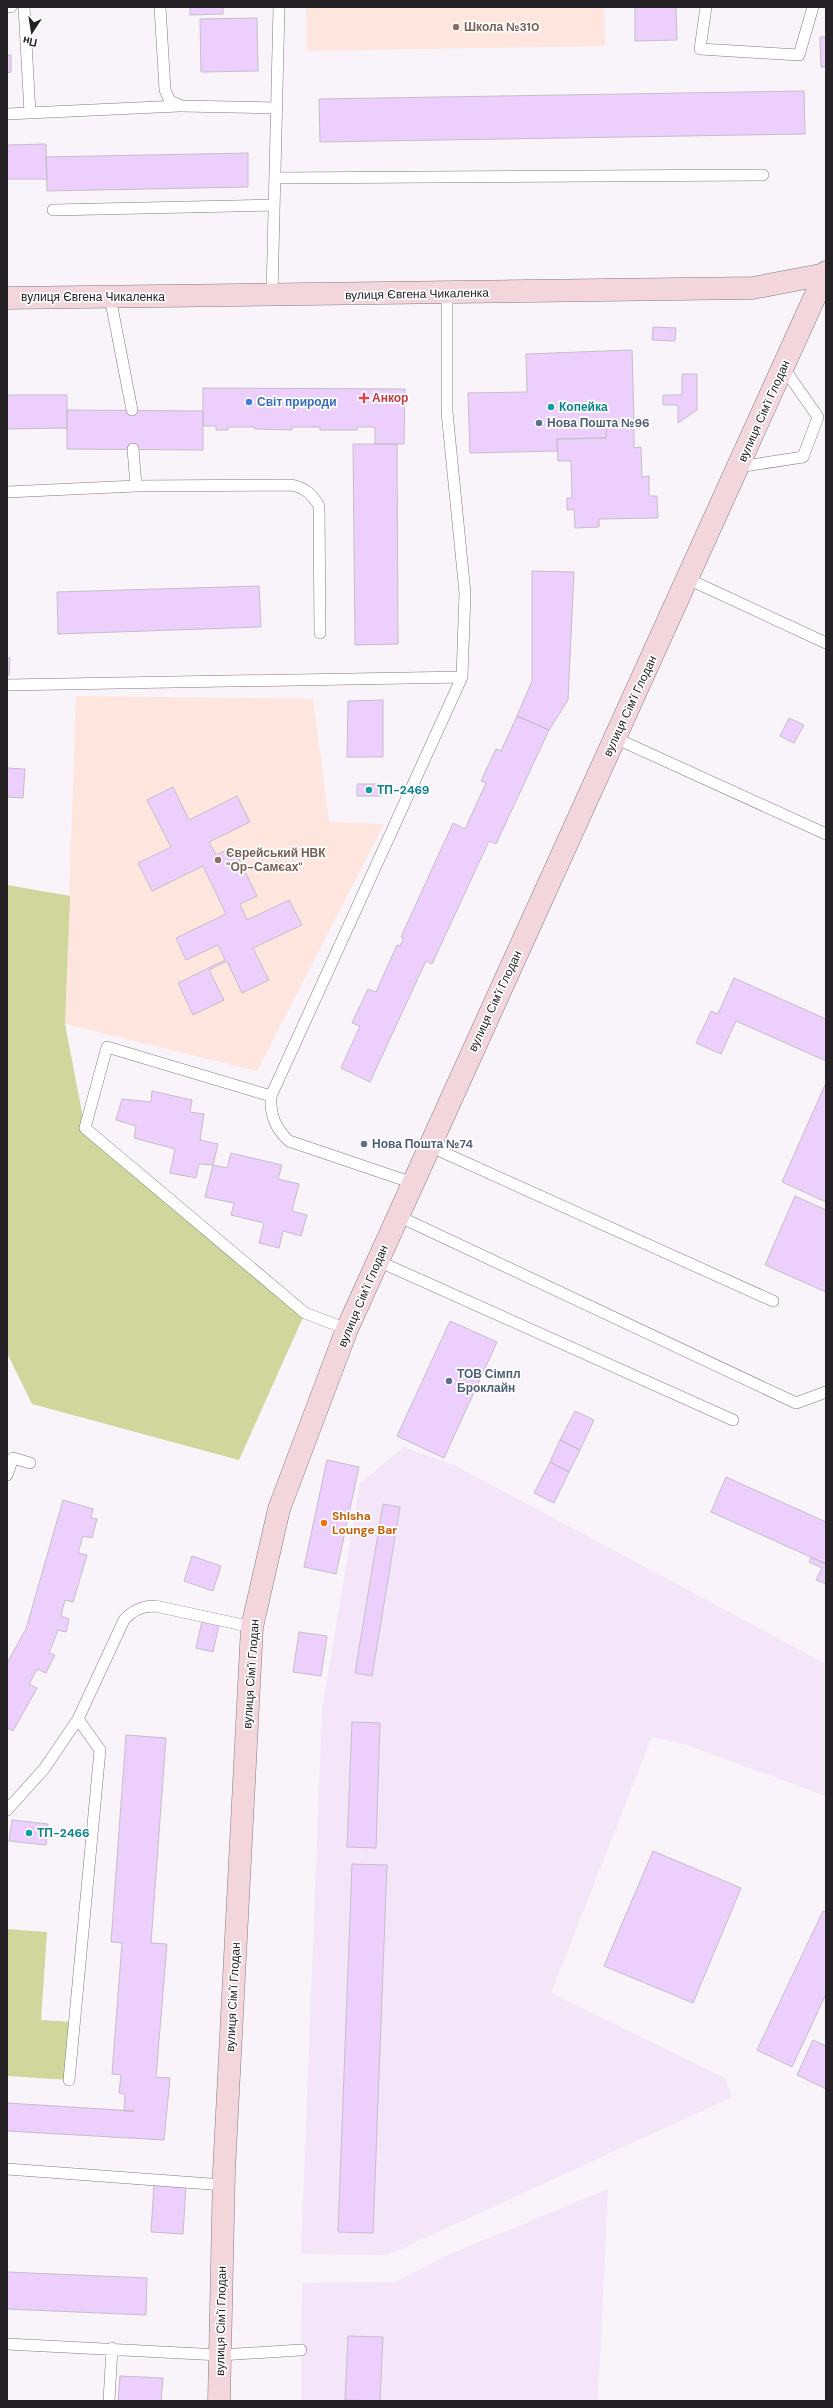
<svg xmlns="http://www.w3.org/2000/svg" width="833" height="2408" viewBox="0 0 833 2408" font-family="'DM Sans',sans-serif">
<rect width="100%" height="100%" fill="#f9f3fa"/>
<!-- industrial -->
<path fill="#f4e5f9" d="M 404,1447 L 456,1466 L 826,1664 L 826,1796 L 687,1745 L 652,1737 L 551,1993 L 725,2078 L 732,2097 L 388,2255 L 301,2254 L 322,1710 L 360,1483 Z
M 608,2189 L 598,2401 L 301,2401 L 302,2283 L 395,2282 L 448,2255 Z"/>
<!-- education -->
<path fill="#fee5dd" d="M 306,7 L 604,7 L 605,46 L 307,51 Z
M 76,696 L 313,699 L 329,822 L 384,824 L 257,1071 L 65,1024 Z"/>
<!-- green -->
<path fill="#d0d79c" d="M 7,885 L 70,896 L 65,1024 L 85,1128 L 305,1313 L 239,1460 L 32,1404 L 7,1353 Z
M 7,1929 L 47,1932 L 41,2020 L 74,2022 L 69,2080 L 7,2076 Z"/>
<!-- building -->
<path fill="#edcffd" stroke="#c4bfc7" d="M 190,7 L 223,7 L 223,14 L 190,15 Z
M 635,7 L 676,7 L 677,40 L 635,41 Z
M 257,18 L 258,71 L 201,72 L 200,19 Z
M 820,37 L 826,37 L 826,67 L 821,67 Z
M 7,55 L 11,55 L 11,72 L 7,73 Z
M 804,91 L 805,134 L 320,142 L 319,99 Z
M 46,144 L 47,179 L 7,179 L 7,145 Z
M 248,153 L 248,187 L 47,191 L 46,157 Z
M 653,327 L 676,328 L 675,341 L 652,340 Z
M 632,350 L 634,421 L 607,422 L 606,438 L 557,439 L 558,451 L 470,453 L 468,393 L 527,392 L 526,354 Z
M 682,374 L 697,374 L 697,410 L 678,423 L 678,405 L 663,405 L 663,395 L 682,395 Z
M 203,388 L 405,389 L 404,444 L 375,444 L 375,427 L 357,427 L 357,430 L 320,430 L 320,427 L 292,427 L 292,430 L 255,429 L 255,427 L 228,427 L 228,430 L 216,430 L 216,426 L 203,426 Z
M 7,395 L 67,395 L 67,428 L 7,429 Z
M 67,410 L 203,411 L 203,450 L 67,449 Z
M 634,421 L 634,448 L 641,447 L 642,477 L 649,476 L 649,496 L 657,496 L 658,518 L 599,519 L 599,527 L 575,528 L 574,509 L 567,510 L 567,498 L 572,498 L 571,461 L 558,461 L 557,439 L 606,438 L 607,422 Z
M 353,444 L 397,444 L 398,644 L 355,645 Z
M 532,571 L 574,572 L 568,700 L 549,730 L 517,716 L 532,681 Z
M 259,586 L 261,627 L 58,634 L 57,592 Z
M 7,657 L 10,658 L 9,675 L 7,675 Z
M 383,700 L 383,757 L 347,757 L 348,701 Z
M 517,716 L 549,730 L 496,844 L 489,841 L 432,964 L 426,961 L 370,1082 L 341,1068 L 360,1026 L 352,1023 L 368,989 L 376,992 L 397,945 L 400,946 L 404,938 L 401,937 L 453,823 L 465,829 L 486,783 L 481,781 L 496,749 L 501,751 Z
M 789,718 L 804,725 L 794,743 L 780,736 Z
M 7,768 L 25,769 L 23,798 L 7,797 Z
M 357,784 L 382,784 L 382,796 L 357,796 Z
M 173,787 L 189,820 L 237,796 L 250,822 L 209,842 L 216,855 L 233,847 L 257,896 L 240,904 L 247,920 L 289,900 L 302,925 L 253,948 L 269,980 L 242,993 L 227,961 L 209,970 L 224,1000 L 193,1015 L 178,983 L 225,960 L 218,945 L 186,960 L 176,938 L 226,914 L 203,866 L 152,891 L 138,863 L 171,847 L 147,800 Z
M 734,978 L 826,1019 L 826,1061 L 736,1021 L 721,1054 L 696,1043 L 711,1011 L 718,1014 Z
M 825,1085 L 826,1085 L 826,1202 L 782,1182 Z
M 152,1091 L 192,1100 L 190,1112 L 204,1114 L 200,1140 L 218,1144 L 213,1165 L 199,1164 L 196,1178 L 170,1173 L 175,1149 L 134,1138 L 136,1126 L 116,1120 L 122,1099 L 151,1102 Z
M 231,1153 L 282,1165 L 278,1179 L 299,1184 L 292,1211 L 307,1215 L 301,1236 L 283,1231 L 279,1248 L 259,1243 L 264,1223 L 231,1215 L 234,1203 L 205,1197 L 213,1165 L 227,1168 Z
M 795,1196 L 826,1210 L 826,1292 L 765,1265 Z
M 450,1321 L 497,1342 L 444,1458 L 397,1436 Z
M 575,1411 L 594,1420 L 580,1450 L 560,1440 Z
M 560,1440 L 580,1450 L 569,1472 L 550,1462 Z
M 327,1460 L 359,1467 L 336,1574 L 304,1567 Z
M 550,1462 L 569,1472 L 554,1503 L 534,1493 Z
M 726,1477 L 826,1522 L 826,1564 L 711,1512 Z
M 63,1500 L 93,1509 L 91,1518 L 97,1519 L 92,1538 L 83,1536 L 78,1553 L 87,1555 L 73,1602 L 65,1600 L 63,1607 L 61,1616 L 69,1619 L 66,1632 L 58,1630 L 49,1653 L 55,1655 L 46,1673 L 37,1669 L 33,1677 L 29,1684 L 37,1688 L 13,1731 L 7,1728 L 7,1663 L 26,1629 Z
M 383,1504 L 400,1507 L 372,1676 L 355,1673 Z
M 192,1556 L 221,1566 L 213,1591 L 184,1581 Z
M 811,1557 L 826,1564 L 826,1584 L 816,1580 L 822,1568 L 809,1562 Z
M 202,1621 L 219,1625 L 213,1652 L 196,1648 Z
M 299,1632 L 327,1636 L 321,1676 L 293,1672 Z
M 352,1722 L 380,1723 L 376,1848 L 347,1847 Z
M 126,1735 L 166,1738 L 151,1943 L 167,1944 L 156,2077 L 170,2078 L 164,2140 L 7,2131 L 7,2103 L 134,2111 L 124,2111 L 125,2094 L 119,2093 L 121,2075 L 112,2074 L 122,1943 L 111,1942 Z
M 12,1820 L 48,1824 L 46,1845 L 9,1841 Z
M 653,1851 L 741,1888 L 693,2003 L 604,1966 Z
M 352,1864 L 387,1865 L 373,2233 L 338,2232 Z
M 823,1911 L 826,1912 L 826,1994 L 792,2067 L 757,2050 Z
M 813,2040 L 826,2046 L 826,2089 L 797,2075 Z
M 154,2184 L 186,2186 L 183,2234 L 151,2232 Z
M 7,2272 L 147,2278 L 146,2315 L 7,2309 Z
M 348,2336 L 383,2337 L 380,2401 L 345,2400 Z
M 120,2376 L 163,2378 L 161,2401 L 118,2401 Z"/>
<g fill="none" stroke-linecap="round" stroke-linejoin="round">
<defs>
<path id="lane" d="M 7,7 L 11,7
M 24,7 L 30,113
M 160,7 L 165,90 L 170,101 L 182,106 L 276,108
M 706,7 L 700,49 L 799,55 L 813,7
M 7,114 L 179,106
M 275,178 L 763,175
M 53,210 L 274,205
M 272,295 L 279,7
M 110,297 L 132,410
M 133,449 L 136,486
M 738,467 L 803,457 L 818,417 L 783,367
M 7,492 L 136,486 L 292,485 C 305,488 312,494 319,506 L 320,633
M 688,579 L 826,643
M 7,685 L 462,677
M 615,738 L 826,834
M 271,1096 L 107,1047 L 85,1128 L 305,1313 L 347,1329
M 429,1146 L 773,1301
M 413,1183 L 289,1141 C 275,1128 270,1115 271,1096 L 462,677 L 465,593 L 447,412 L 447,293
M 398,1216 L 796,1403 L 826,1392
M 378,1261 L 733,1420
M 7,1475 L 13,1458 L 30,1463
M 7,1810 L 44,1769 L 78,1719 L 124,1620 C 133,1610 142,1606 155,1606 L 252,1627
M 69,2080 L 100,1750 L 78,1719
M 7,2169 L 224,2185
M 7,2344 L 220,2355 L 301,2350
M 109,2401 L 112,2348"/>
<path id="secondary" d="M 7,298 L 753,288 L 826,274
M 219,2401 L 224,2171 L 252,1627 L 279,1509 L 347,1329 L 826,272"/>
</defs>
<!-- lane casing -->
<use href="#lane" stroke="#817b81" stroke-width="12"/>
<!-- secondary casing -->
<use href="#secondary" stroke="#817b81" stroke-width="23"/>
<!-- lane -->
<use href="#lane" stroke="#fff" stroke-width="11"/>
<!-- secondary -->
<use href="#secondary" stroke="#f2d6dc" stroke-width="22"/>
</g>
<!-- markers -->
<g fill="#8d6e63" stroke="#fff" stroke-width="1.5">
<circle cx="456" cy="27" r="4"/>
<circle cx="218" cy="860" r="4"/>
</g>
<path fill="#e0444e" stroke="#fff" stroke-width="1.5" d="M362 392h4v4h4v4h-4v4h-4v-4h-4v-4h4z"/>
<circle fill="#3f7fe0" stroke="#fff" stroke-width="1.5" cx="249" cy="402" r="4"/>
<g fill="#0f9aa8" stroke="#fff" stroke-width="1.5">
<circle cx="551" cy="407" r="4"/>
<circle cx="369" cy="790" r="4"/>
<circle cx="29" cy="1833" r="4"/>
</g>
<g fill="#5c6f8a" stroke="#fff" stroke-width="1.5">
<circle cx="539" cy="423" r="4"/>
<circle cx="364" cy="1144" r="4"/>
<circle cx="449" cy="1381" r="4"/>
</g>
<circle fill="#e8710a" stroke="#fff" stroke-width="1.5" cx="324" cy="1523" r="4"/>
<g text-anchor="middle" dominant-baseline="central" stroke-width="3.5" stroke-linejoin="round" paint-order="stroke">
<!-- education labels -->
<g font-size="12" font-weight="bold" fill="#785e54" stroke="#fff" text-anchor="start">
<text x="464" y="27">Школа №310</text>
<text x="226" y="853">Єврейський НВК<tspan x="226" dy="14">"Ор-Самєах"</tspan></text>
</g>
<!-- street labels -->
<g font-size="12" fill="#252225" stroke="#fff">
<text transform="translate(417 294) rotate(-1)">вулиця Євгена Чикаленка</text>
<text x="93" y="297">вулиця Євгена Чикаленка</text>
<text transform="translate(764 411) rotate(-66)">вулиця Сім'ї Глодан</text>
<text transform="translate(630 706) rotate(-65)">вулиця Сім'ї Глодан</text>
<text transform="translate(495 1001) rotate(-65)">вулиця Сім'ї Глодан</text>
<text transform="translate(363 1296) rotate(-67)">вулиця Сім'ї Глодан</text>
<text transform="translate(251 1674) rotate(-86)">вулиця Сім'ї Глодан</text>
<text transform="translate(233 1997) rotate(-87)">вулиця Сім'ї Глодан</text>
<text transform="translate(221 2321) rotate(-89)">вулиця Сім'ї Глодан</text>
</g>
<!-- health labels -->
<g font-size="12" font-weight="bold" fill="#be3a42" stroke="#fff" text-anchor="start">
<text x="372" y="398">Анкор</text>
</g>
<!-- shop labels -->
<g font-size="12" font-weight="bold" fill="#366cbe" stroke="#fff" text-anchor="start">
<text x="257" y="402">Світ природи</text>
</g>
<!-- culture labels -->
<g font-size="12" font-weight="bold" fill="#0d838f" stroke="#fff" text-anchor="start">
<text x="559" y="407">Копейка</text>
<text x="377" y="790">ТП-2469</text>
<text x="37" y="1833">ТП-2466</text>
</g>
<!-- service labels -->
<g font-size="12" font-weight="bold" fill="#4e5e75" stroke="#fff" text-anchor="start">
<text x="547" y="423">Нова Пошта №96</text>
<text x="372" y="1144">Нова Пошта №74</text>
<text x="457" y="1374">ТОВ Сімпл<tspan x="457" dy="14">Броклайн</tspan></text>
</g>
<!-- food labels -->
<g font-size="12" font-weight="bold" fill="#c56008" stroke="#fff" text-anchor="start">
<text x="332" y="1516">Shisha<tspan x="332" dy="14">Lounge Bar</tspan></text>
</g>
</g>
<!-- border -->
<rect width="833" height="2408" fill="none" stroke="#252225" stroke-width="16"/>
<!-- north arrow -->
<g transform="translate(32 32) rotate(192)" stroke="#ffffff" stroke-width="3" paint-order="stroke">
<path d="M0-3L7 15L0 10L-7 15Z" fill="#252225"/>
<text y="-6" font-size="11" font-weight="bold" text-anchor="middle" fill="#252225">Пн</text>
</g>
</svg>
